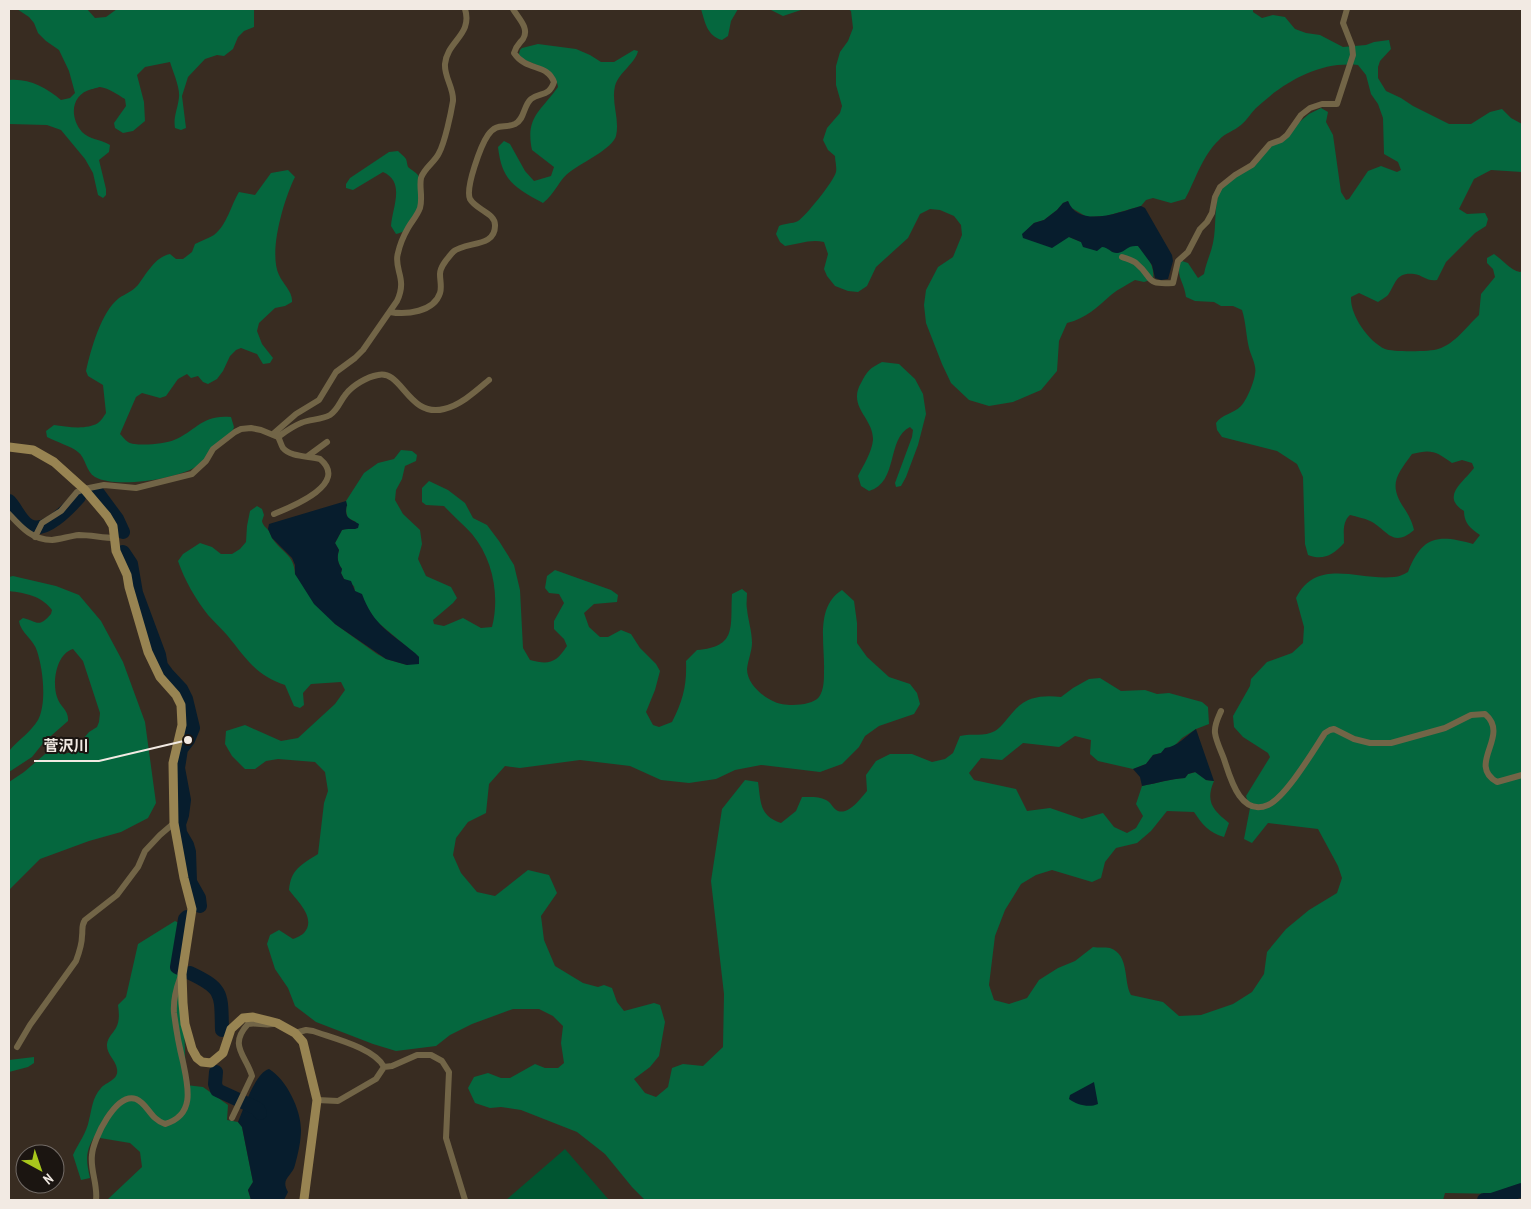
<svg xmlns="http://www.w3.org/2000/svg" width="1531" height="1209" viewBox="0 0 1531 1209" font-family="'PT Sans Narrow','Noto Sans JP',sans-serif">
<rect width="100%" height="100%" fill="#382c21"/>
<!-- green -->
<path fill="#005531" d="M 565,1149 L 609,1200 L 506,1200 Z"/>
<!-- forest -->
<path fill="#05673e" d="M 17,9 L 87,9 L 95,18 L 106,17 L 117,9 L 254,9 L 254,27 L 244,31 L 238,37 L 233,49 L 224,56 L 217,55 L 205,59 L 188,77 L 182,96 L 186,128 L 181,130 L 175,128 C 173,117 178,108 179,97 C 180,87 173,72 170,62 L 145,67 L 137,75 L 144,102 L 145,121 L 133,131 L 123,133 L 115,128 L 114,123 L 126,106 L 125,99 C 118,95 109,88 100,87 C 99,87 93,89 92,89 C 71,94 69,117 82,132 C 90,140 100,139 110,145 L 109,152 L 99,160 L 106,189 L 106,195 L 103,198 L 98,195 L 93,173 L 85,159 L 61,130 L 47,125 L 9,124 L 9,80 C 28,78 46,87 61,100 L 70,98 L 75,93 L 69,71 L 59,50 L 46,41 L 38,33 L 34,23 L 29,17 Z
M 701,9 L 738,9 L 731,21 L 728,36 L 722,40 C 707,36 705,22 701,9 Z
M 769,9 L 804,9 L 783,16 Z
M 848,9 L 1253,9 L 1253,12 L 1262,18 L 1273,15 L 1285,17 L 1295,29 L 1306,33 L 1320,35 L 1343,47 L 1366,45 L 1374,42 L 1389,40 L 1391,49 L 1380,61 L 1378,67 L 1378,78 L 1386,91 L 1401,98 L 1413,106 L 1449,124 L 1471,124 L 1490,112 L 1502,109 L 1511,118 L 1522,124 L 1522,172 L 1491,170 L 1474,179 L 1459,209 L 1467,214 L 1485,213 L 1488,219 L 1486,226 L 1475,233 L 1446,262 L 1437,280 C 1427,282 1423,275 1414,274 C 1396,272 1396,283 1388,295 C 1386,297 1381,300 1378,302 L 1359,293 L 1351,297 C 1350,315 1368,341 1385,349 C 1391,352 1431,352 1438,349 C 1455,344 1467,326 1479,315 L 1481,294 L 1495,277 L 1493,269 L 1487,263 L 1487,258 L 1494,254 C 1503,260 1510,270 1520,272 L 1522,271 L 1522,1190 L 1504,1194 L 1445,1193 L 1443,1200 L 645,1200 L 632,1187 L 605,1154 L 577,1132 L 521,1110 L 501,1107 L 490,1108 L 475,1103 L 468,1088 L 474,1077 L 488,1073 L 501,1078 L 510,1078 L 535,1064 L 545,1068 L 558,1068 L 564,1063 L 561,1043 L 563,1026 L 553,1016 L 539,1009 L 513,1009 L 472,1024 L 450,1035 L 436,1046 L 396,1051 L 373,1044 L 316,1022 L 295,1006 L 288,988 L 275,969 L 267,944 L 270,935 L 279,930 L 293,939 C 296,938 302,935 304,933 C 317,918 297,901 289,890 C 291,869 301,865 318,854 L 324,803 L 328,791 L 325,772 L 315,762 L 278,759 L 266,761 L 255,769 L 245,769 L 232,756 L 225,744 L 226,731 L 245,725 L 281,741 L 298,738 L 335,704 L 345,690 L 341,682 L 311,684 L 303,693 L 304,705 L 300,708 L 294,706 L 285,685 C 255,675 246,658 227,635 C 221,628 214,622 208,615 C 196,600 184,579 178,561 L 183,554 L 200,543 L 212,547 L 221,554 L 232,554 L 240,549 L 246,542 L 247,526 L 250,511 L 257,506 L 262,509 L 264,515 L 262,521 C 263,526 266,527 269,531 C 270,533 271,536 272,538 C 282,553 294,554 295,574 L 335,624 L 377,654 L 386,659 L 407,665 L 419,657 L 375,620 L 365,603 L 355,591 L 354,586 L 344,579 L 341,573 L 342,569 C 337,562 337,557 339,550 L 335,543 L 342,530 L 349,528 L 356,529 L 356,522 L 348,518 C 345,512 347,507 346,501 L 364,473 L 378,463 L 394,459 L 401,450 L 412,451 L 417,455 L 416,461 L 405,466 L 402,479 L 396,490 L 395,500 L 403,514 L 420,530 L 422,544 L 418,559 L 426,576 L 451,587 L 457,598 L 453,603 L 433,620 L 434,624 L 444,626 L 463,618 L 481,628 L 492,627 C 500,596 493,559 472,534 C 463,524 453,516 444,506 L 426,505 L 422,502 L 422,488 L 429,481 L 448,490 L 465,503 L 473,518 L 487,525 L 499,541 L 514,565 L 520,590 L 523,648 L 530,660 C 549,665 556,663 567,646 L 564,639 L 554,629 L 554,621 L 564,603 L 559,594 L 549,593 L 545,588 L 547,576 L 555,570 L 611,590 L 618,595 L 617,602 L 594,604 L 584,613 L 589,627 L 600,637 L 608,637 L 621,630 L 631,634 L 640,648 L 656,664 L 660,671 L 655,690 L 646,712 L 653,725 L 659,727 L 672,722 C 683,701 687,685 686,661 L 697,650 C 738,647 730,626 732,594 L 742,589 L 747,593 C 747,598 746,604 747,609 C 748,620 752,631 752,643 C 752,651 748,660 747,669 C 747,684 763,697 775,702 C 785,707 812,706 819,697 C 824,690 824,680 824,671 C 825,644 815,607 842,590 L 854,601 L 857,623 L 857,643 L 867,657 L 889,677 L 910,684 L 917,693 L 920,704 L 914,714 L 879,726 L 865,736 L 859,747 L 842,764 L 820,772 L 761,765 L 735,770 L 716,779 L 689,783 L 661,780 L 630,766 L 580,760 L 520,768 L 505,766 L 489,784 L 486,813 L 468,822 L 456,838 L 453,855 L 461,873 L 477,892 L 495,896 L 528,870 L 549,875 L 557,893 L 541,916 L 544,940 L 555,966 L 583,983 L 598,987 L 604,985 L 612,988 L 617,1002 L 624,1011 L 654,1003 L 660,1005 L 665,1022 L 659,1056 L 650,1067 L 634,1079 L 645,1093 L 656,1097 L 668,1087 L 672,1068 L 683,1064 L 703,1066 L 723,1047 L 724,994 L 711,881 L 722,809 L 745,780 L 758,782 C 761,802 759,816 781,823 L 796,811 L 802,797 C 809,797 819,796 826,800 C 831,802 833,809 838,811 C 849,815 861,798 867,791 L 866,775 L 876,761 L 890,754 L 912,754 L 932,762 L 945,759 L 953,753 L 960,736 C 972,733 984,737 995,731 C 1003,726 1007,718 1014,711 C 1026,696 1044,695 1061,697 L 1073,688 L 1089,679 L 1100,678 L 1121,691 L 1145,690 L 1157,694 L 1169,693 L 1202,702 L 1208,707 L 1209,724 L 1196,729 L 1182,738 L 1173,747 L 1166,748 L 1161,753 L 1153,755 L 1146,764 L 1133,769 L 1098,761 L 1090,754 L 1091,740 L 1075,736 L 1059,747 L 1023,743 L 1002,760 L 981,758 L 969,773 L 974,780 L 1016,789 L 1027,811 L 1050,808 L 1082,819 L 1103,813 L 1114,827 L 1127,833 L 1136,828 L 1143,816 L 1136,804 L 1142,786 C 1157,783 1170,779 1185,778 L 1188,774 L 1196,772 L 1206,780 L 1214,781 C 1205,802 1213,810 1229,823 L 1224,837 C 1209,833 1202,824 1194,812 L 1167,811 L 1151,831 L 1137,843 L 1116,848 L 1105,862 L 1101,878 L 1092,882 L 1052,870 L 1036,875 L 1021,884 L 1005,910 L 995,936 L 989,985 L 994,1000 L 1009,1004 L 1027,998 L 1039,980 L 1058,968 L 1075,961 L 1093,947 C 1098,948 1105,947 1110,948 C 1130,955 1123,981 1131,995 L 1163,1002 L 1179,1016 L 1201,1015 L 1233,1004 L 1252,992 L 1264,974 L 1267,952 L 1286,929 L 1309,910 L 1337,893 L 1342,878 L 1338,866 L 1318,829 L 1268,823 L 1252,843 L 1244,839 L 1250,808 L 1246,796 L 1270,757 L 1268,753 L 1243,737 L 1234,727 L 1233,716 L 1250,686 L 1251,679 L 1267,662 L 1292,653 L 1303,643 L 1304,627 L 1296,598 C 1317,557 1358,581 1394,577 C 1399,577 1404,574 1408,572 C 1422,536 1438,534 1473,544 L 1480,535 C 1470,528 1464,523 1464,511 C 1440,496 1464,482 1474,468 L 1472,463 L 1462,460 L 1452,463 C 1436,451 1431,449 1412,454 C 1397,475 1388,484 1404,508 C 1409,516 1412,521 1414,530 C 1392,549 1387,529 1370,521 C 1364,518 1357,517 1350,515 C 1342,522 1344,533 1344,543 C 1333,555 1323,561 1308,555 L 1305,544 L 1303,477 L 1297,464 L 1277,451 L 1222,437 L 1217,430 L 1216,423 C 1222,414 1233,414 1241,406 C 1247,400 1254,382 1255,374 C 1257,366 1251,356 1249,348 C 1246,335 1246,323 1242,310 L 1233,306 L 1221,306 L 1214,302 L 1195,301 L 1186,297 C 1184,281 1176,278 1180,262 L 1182,261 L 1188,263 L 1198,278 L 1204,274 C 1206,263 1211,253 1213,243 C 1217,225 1213,205 1221,188 L 1309,114 L 1321,108 L 1328,112 L 1326,122 L 1333,135 L 1341,192 L 1346,200 L 1349,199 L 1368,171 L 1381,166 L 1397,172 L 1401,170 L 1398,162 L 1384,154 L 1383,118 L 1378,104 L 1371,94 L 1366,75 L 1358,65 C 1319,61 1284,82 1256,108 C 1251,113 1247,120 1241,125 C 1234,131 1225,133 1219,140 C 1202,156 1196,179 1185,199 L 1171,203 L 1153,198 L 1146,200 L 1141,206 L 1106,216 L 1087,217 L 1070,207 L 1068,201 L 1063,203 L 1057,210 L 1044,220 L 1034,223 L 1023,234 L 1069,237 L 1081,242 L 1108,247 L 1112,252 L 1131,245 L 1138,246 C 1147,255 1155,266 1153,279 L 1144,282 L 1135,280 C 1127,285 1118,289 1111,295 C 1096,308 1087,318 1067,323 L 1059,341 L 1057,371 L 1041,390 L 1013,402 L 989,406 L 969,400 L 951,383 L 942,364 L 926,323 L 924,305 L 926,290 L 938,267 L 953,257 L 962,235 L 961,225 L 954,216 L 940,210 L 930,209 L 920,214 L 908,238 L 876,267 L 867,286 L 858,292 L 848,291 L 835,286 L 827,276 L 824,269 L 828,254 L 824,242 C 810,239 799,244 785,246 L 780,242 L 776,234 L 779,226 C 785,223 792,224 798,221 C 805,217 834,181 836,172 C 837,167 835,161 835,156 L 828,150 L 823,140 L 827,128 L 840,113 L 842,106 L 836,85 L 836,66 L 840,52 L 848,41 L 853,28 L 851,11 Z
M 538,44 L 576,49 L 590,55 L 601,62 L 614,62 L 634,50 L 638,51 C 635,64 619,72 615,86 C 611,103 620,119 616,136 C 613,148 582,163 571,171 C 559,179 555,194 543,203 C 514,187 502,181 498,147 L 504,141 L 510,144 L 525,171 L 534,181 L 551,176 L 554,167 L 532,150 C 525,117 541,111 558,87 C 556,69 532,64 518,57 L 520,50 L 522,48 Z
M 398,151 C 400,153 404,156 406,159 C 407,162 407,164 408,167 C 412,171 417,172 419,177 C 430,198 420,228 396,234 L 391,226 C 392,208 406,182 383,172 L 353,190 L 346,188 L 346,184 L 350,178 L 389,152 Z
M 288,170 L 295,177 C 284,199 268,252 279,275 C 283,284 293,292 292,302 L 285,306 L 275,308 L 259,323 L 257,331 L 262,344 L 273,358 L 270,363 L 263,364 L 257,354 L 241,348 L 236,350 L 230,356 L 223,371 L 217,379 L 208,384 L 203,382 L 198,376 L 191,378 L 187,374 L 178,379 L 166,396 L 160,398 L 142,393 L 136,397 L 120,434 C 122,436 125,440 128,442 C 136,447 165,444 174,440 C 196,431 202,414 231,417 L 234,427 L 232,432 C 221,443 211,457 199,465 C 179,479 116,489 95,477 C 86,472 86,458 78,452 C 71,446 56,442 47,437 L 46,431 L 54,425 C 67,427 87,430 98,423 C 101,421 104,416 106,413 L 103,385 L 88,376 L 86,371 C 91,349 101,312 119,298 C 125,294 133,291 138,285 C 147,273 155,257 170,254 L 176,259 L 183,259 L 192,252 L 195,244 C 201,241 209,238 214,235 C 227,225 231,205 239,192 L 255,195 L 271,173 Z
M 882,362 L 899,364 L 915,379 L 923,394 L 926,414 L 918,445 L 906,477 L 901,486 L 896,487 L 895,483 L 912,437 L 913,430 L 910,427 C 886,439 899,482 869,491 L 861,486 L 858,476 C 863,466 872,452 873,440 C 874,418 847,407 861,383 C 867,371 870,368 882,362 Z
M 13,576 L 56,586 L 79,595 L 101,621 L 123,662 L 145,722 L 156,803 L 148,818 L 121,832 L 89,841 L 40,859 L 9,890 L 9,782 L 24,772 L 51,749 L 64,754 L 72,752 L 89,732 L 97,727 L 99,722 L 100,713 L 83,661 L 73,649 C 56,654 52,683 57,697 C 60,707 69,710 68,721 L 44,742 L 32,757 L 9,772 L 9,751 C 18,740 31,732 38,720 C 47,703 43,669 37,651 C 34,640 20,632 19,621 L 23,618 C 37,621 38,629 51,614 L 52,610 C 42,596 25,593 9,591 L 9,577 Z
M 175,921 L 181,924 L 186,1085 L 203,1087 L 228,1105 L 227,1120 L 238,1122 L 242,1127 L 253,1182 L 248,1190 L 251,1200 L 107,1200 L 142,1167 L 140,1152 L 130,1143 L 94,1137 C 85,1153 86,1160 90,1178 L 81,1180 L 73,1155 C 78,1144 87,1132 89,1120 C 92,1109 92,1098 101,1088 C 106,1082 119,1080 117,1069 C 116,1060 106,1054 107,1044 C 108,1037 113,1033 116,1028 C 120,1020 119,1013 118,1005 L 126,997 L 138,944 Z
M 34,1057 L 34,1063 L 28,1067 L 9,1072 L 9,1060 Z"/>
<!-- water -->
<path fill="#071d2d" d="M 1068,201 C 1079,229 1120,212 1141,206 L 1145,208 L 1172,255 L 1173,261 L 1168,279 L 1161,280 L 1155,278 L 1152,265 L 1138,246 C 1127,245 1127,251 1118,253 C 1112,254 1108,247 1102,247 L 1097,251 L 1083,247 L 1081,242 L 1069,237 L 1052,248 L 1023,238 L 1022,234 L 1034,223 L 1044,220 L 1057,210 L 1063,203 Z
M 346,501 C 348,509 347,502 346,510 C 345,519 353,520 359,524 L 358,528 C 354,530 347,528 342,530 L 335,543 L 339,550 C 337,557 337,562 342,569 L 341,573 L 344,579 L 351,581 L 355,591 L 362,594 C 373,625 391,633 415,653 L 419,657 L 419,664 L 407,665 L 386,659 L 335,624 L 314,604 L 295,574 L 295,565 L 292,558 L 272,538 L 268,529 L 269,524 Z
M 1196,729 L 1214,781 L 1206,780 L 1195,772 L 1188,774 L 1185,778 C 1170,779 1157,783 1142,786 L 1140,777 L 1133,769 L 1146,764 L 1153,755 L 1161,753 L 1165,748 C 1177,747 1186,736 1196,729 Z
M 269,1069 C 287,1080 301,1110 301,1130 C 301,1141 298,1154 295,1165 C 292,1177 280,1178 288,1192 L 284,1200 L 251,1200 L 248,1190 L 253,1182 L 242,1127 L 238,1122 C 244,1108 255,1073 269,1069 Z
M 1094,1082 L 1098,1104 C 1089,1108 1077,1105 1069,1099 L 1070,1095 Z"/>
<g fill="none" stroke-linecap="round" stroke-linejoin="round">
<!-- river -->
<path stroke="#071d2d" stroke-width="14" d="M 97,492 L 117,519 L 123,532
M 9,501 C 16,508 20,520 28,525 C 44,536 70,507 79,497
M 123,552 L 131,564 L 136,593 L 159,655 L 161,666 L 167,674 L 181,689 L 186,699 L 193,728 L 188,740 L 181,749 L 178,768 L 184,800 L 182,815 L 179,824 L 180,833 L 187,845 L 189,852 L 190,882 L 199,898 L 200,906
M 179,968 L 177,967 L 185,919 L 187,917
M 190,973 C 224,989 221,994 222,1030
M 216,1072 L 215,1084 L 217,1090 L 258,1109 L 260,1113
M 1484,1200 L 1492,1200 L 1522,1190"/>
<!-- street -->
<path stroke="#726547" stroke-width="6" d="M 1122,257 C 1127,259 1133,260 1137,264 C 1154,278 1144,285 1173,283 L 1178,261 L 1188,252 L 1200,229 L 1207,222 L 1212,213 L 1215,197 L 1220,187 L 1235,175 L 1252,165 L 1270,144 L 1281,140 L 1287,135 L 1301,115 L 1310,108 L 1322,104 L 1337,104 L 1353,55 L 1352,46 L 1343,23 L 1347,9
M 390,312 C 406,315 434,312 440,293 C 442,287 440,281 440,274 C 440,266 448,258 453,252 C 465,241 495,248 495,226 C 496,213 476,210 470,199 C 465,188 481,145 488,135 C 497,122 504,129 515,124 C 525,119 523,106 531,99 C 540,92 549,97 554,82 C 547,63 527,72 514,53 C 516,46 519,44 523,39 C 530,28 518,18 513,9
M 273,434 L 296,414 L 319,400 L 336,372 L 355,358 L 363,350 L 397,301 C 408,278 393,269 398,253 C 400,244 404,235 408,228 C 412,221 417,216 420,208 C 423,198 419,187 421,178 C 424,168 435,162 439,153 C 445,142 451,113 453,101 C 454,88 444,77 445,64 C 447,41 473,35 465,9
M 278,437 C 285,432 293,426 301,423 C 310,419 321,420 330,415 C 338,410 340,401 346,394 C 353,385 367,377 378,375 C 402,369 408,418 444,409 C 461,405 476,391 489,380
M 308,456 L 327,442
M 9,514 C 21,527 32,540 52,540 C 61,539 70,536 79,535 C 91,535 103,538 115,538
M 35,537 L 42,523 L 61,511 L 77,492 L 84,489 L 104,485 L 136,488 L 192,474 L 206,461 L 213,449 L 235,432 L 241,429 L 251,428 L 261,430 L 278,437 C 280,440 281,445 283,448 C 290,457 309,456 320,459 C 350,484 291,507 274,514
M 1221,711 C 1218,718 1214,725 1215,733 C 1216,741 1221,751 1224,759 C 1230,777 1240,817 1268,805 C 1286,797 1313,751 1325,733 L 1330,730 L 1334,729 L 1354,739 L 1370,743 L 1391,743 L 1445,728 L 1471,715 L 1485,714 C 1511,736 1466,764 1497,782 L 1522,775
M 295,1033 L 306,1030 L 313,1031 C 332,1038 375,1048 384,1067
M 17,1047 L 30,1025 L 76,961 C 79,953 82,945 82,936 C 83,930 81,926 85,920 L 117,895 L 138,867 L 145,851 L 160,835 L 174,823
M 384,1067 L 392,1066 L 417,1055 L 431,1055 L 442,1061 L 449,1072 L 446,1138 L 465,1200
M 317,1100 L 338,1101 L 376,1079 L 384,1067
M 232,1118 L 252,1076 C 246,1055 228,1046 248,1024 C 259,1022 266,1027 277,1023
M 96,1200 C 98,1185 90,1170 92,1155 C 93,1139 116,1092 136,1099 C 148,1104 150,1119 165,1124 C 196,1115 188,1086 183,1062 C 179,1046 176,1029 174,1013 C 173,1001 176,989 180,978"/>
<!-- secondary -->
<path stroke="#988452" stroke-width="9" d="M 9,447 L 33,450 L 54,462 L 84,489 L 107,516 L 113,526 L 116,551 L 127,575 L 129,587 L 148,652 L 160,677 L 176,695 L 181,705 L 182,725 L 173,763 L 174,823 L 184,878 L 192,909 L 182,974 L 183,1003 L 185,1024 L 192,1049 L 197,1058 L 202,1062 L 211,1063 L 223,1053 L 231,1029 L 243,1018 L 253,1017 L 277,1023 L 295,1033 L 303,1042 L 317,1100 L 304,1199"/>
</g>
<!-- callouts -->
<path fill="none" stroke="#f2eae3" stroke-width="2" d="M188 740L99 761H34"/>
<circle fill="#f2eae3" stroke="#1b1511" stroke-width="2" cx="188" cy="740" r="5"/>
<g font-size="15" text-anchor="middle" font-weight="bold" fill="#f2eae3" stroke="#1b1511" stroke-width="4" stroke-linejoin="round" paint-order="stroke">
<text x="66" y="751">菅沢川</text>
</g>
<!-- border -->
<rect width="1531" height="1209" fill="none" stroke="#f2eae3" stroke-width="20"/>
<!-- north arrow -->
<g transform="translate(40 1169) rotate(140)"><circle r="24" fill="#1b1511" stroke="#716a65"/>
<path d="M0-4L9 19L0 12L-9 19Z" fill="#a8c71c"/>
<text y="-8" font-size="14" font-weight="bold" text-anchor="middle" fill="#f2eae3">N</text>
</g>
</svg>
